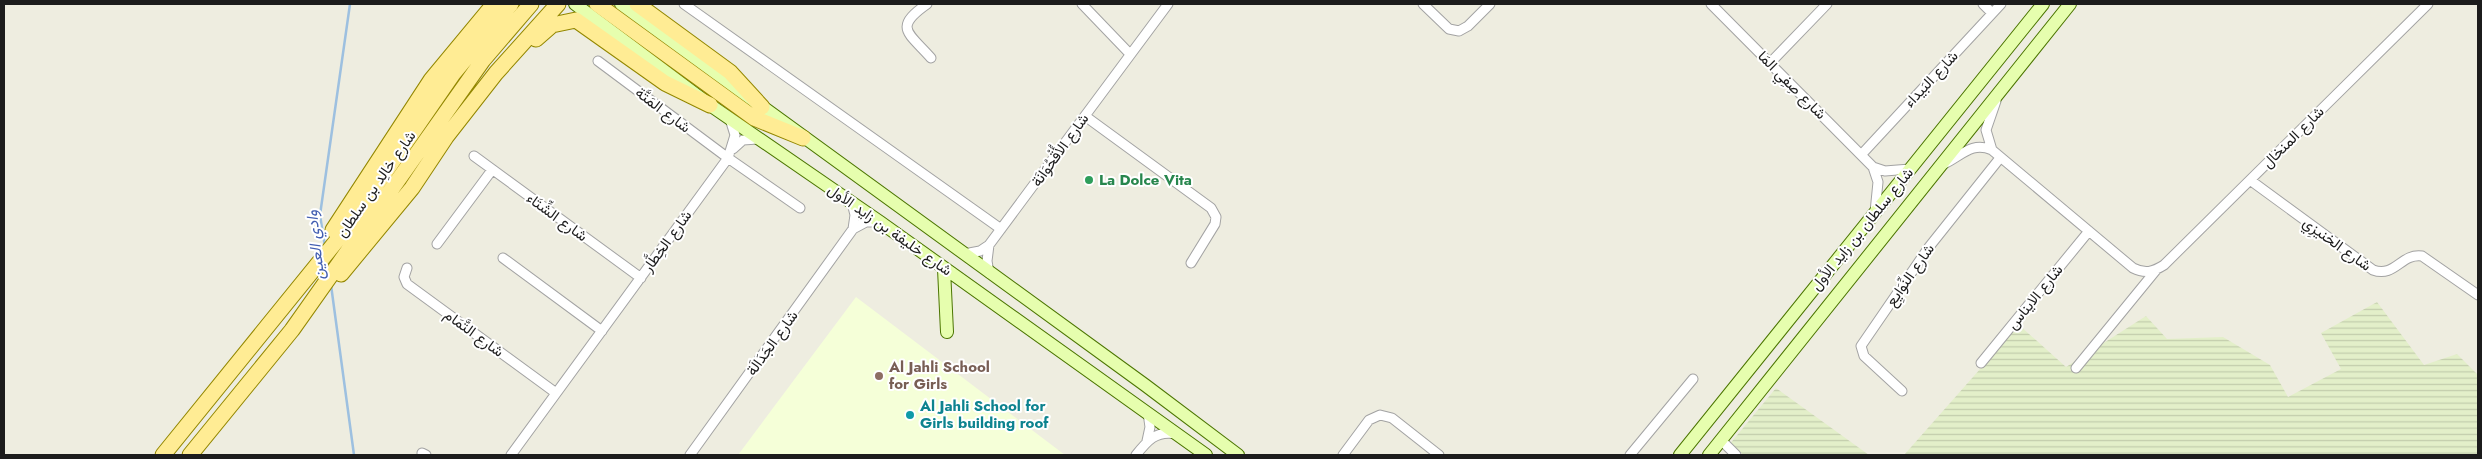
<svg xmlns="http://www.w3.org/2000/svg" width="2482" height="459" viewBox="0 0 2482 459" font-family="Jost,Vazirmatn,sans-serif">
<defs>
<pattern id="farmland-rules" width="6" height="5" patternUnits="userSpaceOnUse" patternTransform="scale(1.25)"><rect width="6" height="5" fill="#e3efc9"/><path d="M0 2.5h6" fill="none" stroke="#c2ccac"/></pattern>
</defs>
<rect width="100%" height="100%" fill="#eeede0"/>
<!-- education -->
<path fill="#f5ffd8" d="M 856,297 L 1065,455 L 738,455 Z"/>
<!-- farmland -->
<path fill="url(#farmland-rules)" d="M 2377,302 L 2424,365 L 2457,354 L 2478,375 L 2478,455 L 1904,455 L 2019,325 L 2066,367 L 2146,316 L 2167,339 L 2223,337 L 2270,365 L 2288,397 L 2341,369 L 2321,333 Z
M 1776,388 L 1869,455 L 1744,455 L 1729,445 Z"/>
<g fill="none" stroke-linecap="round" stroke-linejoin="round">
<!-- stream -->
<path stroke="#9dc0e0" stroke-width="2.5" d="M 325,247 L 320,215 L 350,4
M 331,285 L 354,455"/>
<defs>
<path id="street" d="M 684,4 L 1001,229
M 927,4 C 893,28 908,32 931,58
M 1082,4 L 1130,54
M 1423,4 L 1449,29 L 1459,31 L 1468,26 L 1490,4
M 1711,4 L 1873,167 L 1878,182 L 1875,212
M 1983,4 L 1992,13
M 598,61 L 728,158 L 800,208
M 1770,63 L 1827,4
M 1085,116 L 1211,208 L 1216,217 L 1215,224 L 1191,263
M 733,149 L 743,140 L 758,139
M 1992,150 L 1986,130 L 1996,101
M 1861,155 L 2001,4
M 474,156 L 641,278
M 1944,164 C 1961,156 1972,141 1992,150 L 2133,268 C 2145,274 2153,272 2164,265 L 2428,4
M 1873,167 L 1885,171 L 1910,169
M 2250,180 L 2373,270 C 2395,278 2401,253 2422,256 L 2478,295
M 852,203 L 855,215 L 853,229
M 437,244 L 492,170
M 989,245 L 987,261 L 989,273
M 964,254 L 980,251 L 989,245 L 1168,4
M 503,258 L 602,331
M 407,268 L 404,277 L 407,284 L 556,393
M 1981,363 L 2089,231
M 2076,368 L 2157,269
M 1902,391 L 1864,356 L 1861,346 L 1929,247 L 2000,158
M 1721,440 L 1736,455
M 1147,441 L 1150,427 L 1148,413
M 422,453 L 426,455
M 511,455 L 728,158 L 735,135 L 730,119
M 690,455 L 853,229 L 866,222 L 880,222
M 1136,455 C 1147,441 1156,430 1176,434
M 1343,455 L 1369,420 L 1380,415 L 1392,418 L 1439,455
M 1630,455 L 1693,379"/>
<path id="secondary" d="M 575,4 L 710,105 L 880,222 L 1206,455
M 621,4 L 1145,385 L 1238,455
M 944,269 L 947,332
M 1680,455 L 2043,4
M 1709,455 L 2070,4"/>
<path id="primary" d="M 597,4 L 754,118 L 803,138
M 637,4 L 730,72 L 762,107
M 536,39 L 552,25 L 576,20 L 665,83 L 710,105
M 333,230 L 431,80 L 494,4
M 341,274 L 412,188 L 446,137 L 496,73 L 558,4
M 163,455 L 343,233 L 453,74 L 511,4
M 190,455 L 292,330 L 483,60 L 531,4"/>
</defs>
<!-- street casing -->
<use href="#street" stroke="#a3a3a3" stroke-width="11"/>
<!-- secondary casing -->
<use href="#secondary" stroke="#4b7500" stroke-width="14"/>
<!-- primary casing -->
<use href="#primary" stroke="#938700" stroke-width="17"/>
<!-- street -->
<use href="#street" stroke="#fff" stroke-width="9"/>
<!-- secondary -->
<use href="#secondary" stroke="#e6feae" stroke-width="12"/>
<!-- primary -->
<use href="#primary" stroke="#ffec94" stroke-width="15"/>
</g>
<!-- markers -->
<circle fill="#2e9e5b" stroke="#fff" stroke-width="2" cx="1089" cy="180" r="5"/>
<circle fill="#8d6e63" stroke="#fff" stroke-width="2" cx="879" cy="376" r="5"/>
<circle fill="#0f9aa8" stroke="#fff" stroke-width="2" cx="910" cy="415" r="5"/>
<g text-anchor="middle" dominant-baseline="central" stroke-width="4" stroke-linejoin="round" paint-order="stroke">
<!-- street labels -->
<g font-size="15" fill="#1c1c1c" stroke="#fff">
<text transform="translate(1931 79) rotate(-47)">شارع البَيداء</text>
<text transform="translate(1792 85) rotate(45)">شارع صِفِي المَا</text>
<text transform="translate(663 110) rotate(37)">شارع المَتَّة</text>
<text transform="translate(2293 137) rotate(-45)">شارع المنخال</text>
<text transform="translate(1060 150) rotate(-54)">شارع الأُقْحُوَانَة</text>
<text transform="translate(376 184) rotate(-55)">شارع خالِد بن سلطان</text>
<text transform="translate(557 217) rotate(36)">شارع الشِّتَاء</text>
<text transform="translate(1862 229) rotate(-51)">شارع سلطان بن زايد الأول</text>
<text transform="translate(890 230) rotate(35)">شارع خليفة بن زايد الأول</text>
<text transform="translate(667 241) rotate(-54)">شارع الخِطَّار</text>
<text transform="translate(2337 244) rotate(36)">شارع الخنيزِي</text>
<text transform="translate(1910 275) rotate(-55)">شارع النِّوَايِع</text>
<text transform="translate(2035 297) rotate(-51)">شارع الايناس</text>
<text transform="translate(474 333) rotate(36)">شارع التَّمَام</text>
<text transform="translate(772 343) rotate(-54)">شارع الجَدَالَة</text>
</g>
<!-- leisure labels -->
<g font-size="15" font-weight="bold" fill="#27864d" stroke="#fff" text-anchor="start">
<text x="1099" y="180">La Dolce Vita</text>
</g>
<!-- education labels -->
<g font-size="15" font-weight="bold" fill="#785e54" stroke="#fff" text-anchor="start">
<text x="889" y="367">Al Jahli School<tspan x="889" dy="17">for Girls</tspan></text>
</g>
<!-- culture labels -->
<g font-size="15" font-weight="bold" fill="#0d838f" stroke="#fff" text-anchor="start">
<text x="920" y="406">Al Jahli School for<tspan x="920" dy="17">Girls building roof</tspan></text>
</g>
<!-- water labels -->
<g font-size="16" font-style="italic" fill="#425eb1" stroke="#fff">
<text transform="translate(315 245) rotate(-96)">وادي العين</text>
</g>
</g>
<!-- border -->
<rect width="2482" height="459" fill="none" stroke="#1c1c1c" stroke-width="10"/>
</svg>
